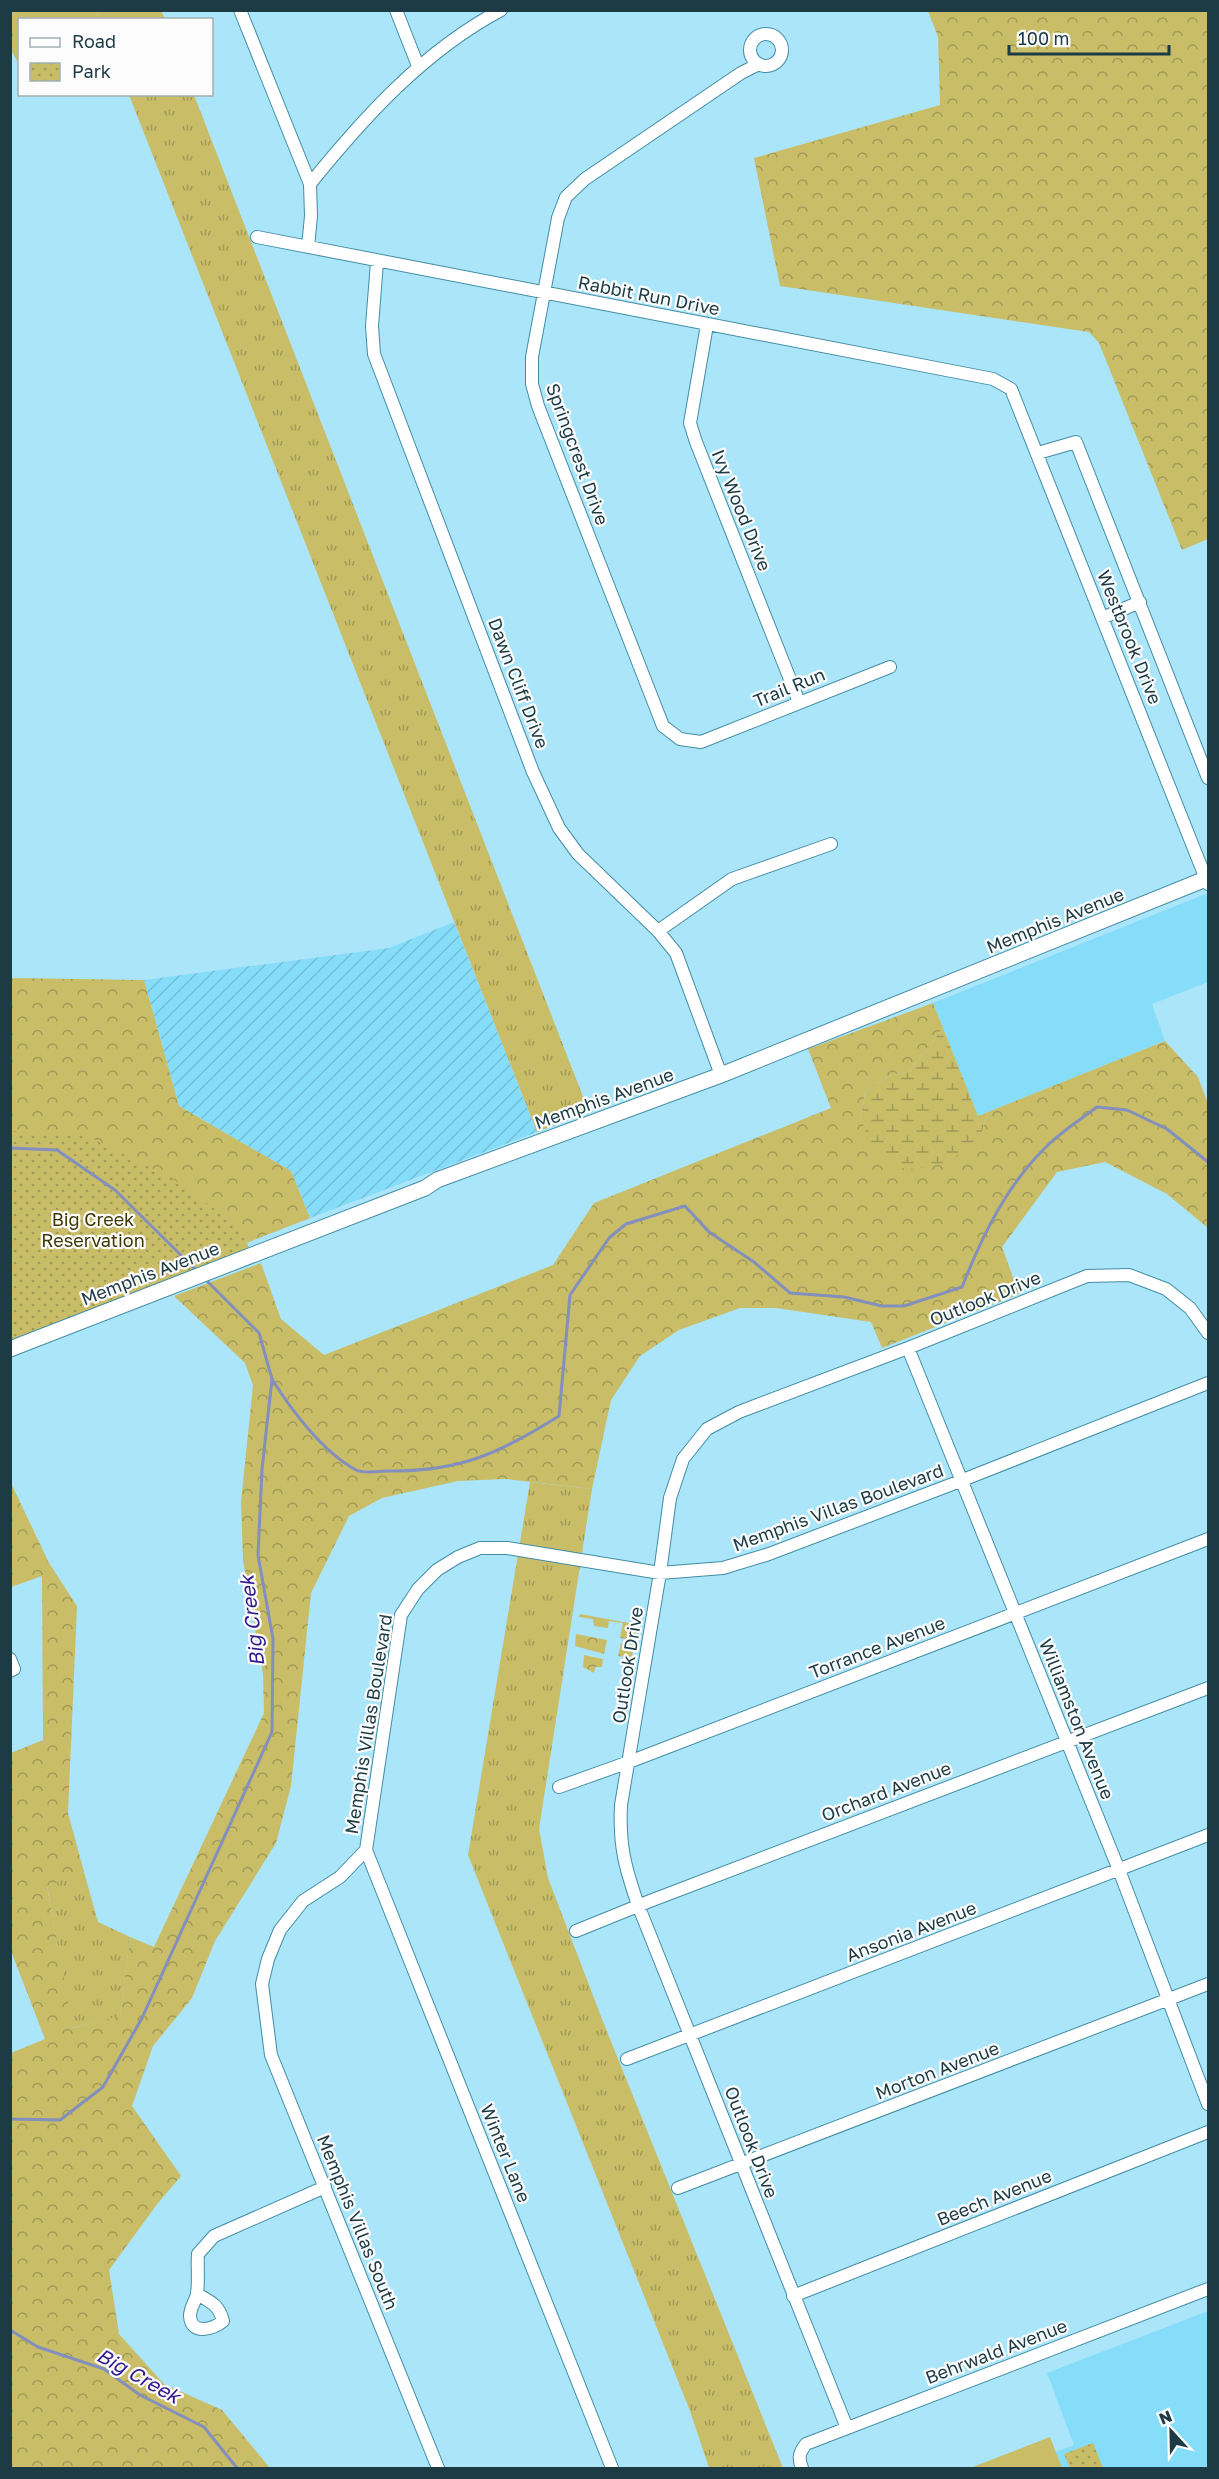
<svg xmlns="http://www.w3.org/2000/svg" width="1219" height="2479" viewBox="0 0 1219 2479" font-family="'Golos Text',sans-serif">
<defs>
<pattern id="industrial-furrows" width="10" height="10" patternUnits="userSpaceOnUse" patternTransform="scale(1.5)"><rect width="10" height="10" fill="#86ddf9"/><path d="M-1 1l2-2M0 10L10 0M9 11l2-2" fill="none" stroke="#73bfd7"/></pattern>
<pattern id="grass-tufts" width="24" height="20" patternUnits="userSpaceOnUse" patternTransform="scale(1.5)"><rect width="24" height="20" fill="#c9bd68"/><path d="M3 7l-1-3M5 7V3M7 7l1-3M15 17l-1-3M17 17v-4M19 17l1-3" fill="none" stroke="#a29b57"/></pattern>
<pattern id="forest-crowns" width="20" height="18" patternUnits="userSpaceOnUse" patternTransform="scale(1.5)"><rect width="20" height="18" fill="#c9bd68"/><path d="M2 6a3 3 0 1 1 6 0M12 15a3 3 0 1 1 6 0" fill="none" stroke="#a29b57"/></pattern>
<pattern id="wetland-marsh" width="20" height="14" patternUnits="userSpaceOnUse" patternTransform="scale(1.5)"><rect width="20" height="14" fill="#c9bd68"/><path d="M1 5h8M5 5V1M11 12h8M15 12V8" fill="none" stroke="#a29b57"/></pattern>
<pattern id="park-dots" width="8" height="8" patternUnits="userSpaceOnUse" patternTransform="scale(1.5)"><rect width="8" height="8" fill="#c9bd68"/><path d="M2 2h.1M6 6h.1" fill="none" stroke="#a29b57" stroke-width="1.8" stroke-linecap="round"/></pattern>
</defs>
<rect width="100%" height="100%" fill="#abe5fa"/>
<!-- built -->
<path fill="#86ddf9" d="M 1208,893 L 1208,982 L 1152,1004 L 1165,1041 L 978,1116 L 933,1003 Z
M 1208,2311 L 1208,2468 L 1013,2468 L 1074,2445 L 1047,2373 Z"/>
<!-- industrial -->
<path fill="url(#industrial-furrows)" d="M 454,922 L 537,1132 L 310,1218 L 291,1171 L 179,1106 L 144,980 L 389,948 Z"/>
<!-- grass -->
<path fill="url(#grass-tufts)" d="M 96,11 L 161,11 L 165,19 L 100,19 Z
M 129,95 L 194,95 L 589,1112 L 537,1132 Z
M 530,1482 L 592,1489 L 539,1829 L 548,1878 L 602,2019 L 783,2468 L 709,2468 L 690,2411 L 468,1855 Z
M 580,1614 L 623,1622 L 622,1623 L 609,1621 L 608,1628 L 594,1626 L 593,1619 L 579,1617 Z
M 621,1643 L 633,1645 L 632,1658 L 618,1656 Z
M 84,1872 L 98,1922 L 130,1937 L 120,2017 L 72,2028 L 47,1885 Z"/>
<!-- forest -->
<path fill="url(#forest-crowns)" d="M 11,10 L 96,11 L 100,19 L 20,20 L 19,64 L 11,50 Z
M 928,11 L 1208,11 L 1208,539 L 1182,550 L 1099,343 L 1089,332 L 780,286 L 754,158 L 940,105 L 938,37 Z
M 11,978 L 144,980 L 179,1106 L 291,1171 L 310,1218 L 11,1336 Z
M 933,1003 L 943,1028 L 909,1072 L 888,1076 L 865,1092 L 861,1120 L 981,1135 L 988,1112 L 1165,1041 L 1198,1077 L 1208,1104 L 1208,1228 L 1167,1194 L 1105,1162 L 1057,1172 L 1002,1247 L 1019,1294 L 882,1348 L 871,1322 L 776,1308 L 740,1308 L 679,1330 L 640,1356 L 611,1400 L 592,1489 L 506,1479 L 458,1481 L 382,1498 L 349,1516 L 311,1593 L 291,1786 L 276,1843 L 215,1941 L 192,1998 L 153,2046 L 132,2106 L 181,2176 L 158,2203 L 109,2270 L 119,2334 L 164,2384 L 222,2410 L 270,2468 L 11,2468 L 11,2053 L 45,2039 L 11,1951 L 11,1753 L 43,1740 L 42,1576 L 11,1587 L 10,1481 L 49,1563 L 77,1606 L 68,1813 L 84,1872 L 47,1886 L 73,2028 L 120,2016 L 130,1937 L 154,1947 L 264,1713 L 263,1674 L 243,1560 L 241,1502 L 253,1385 L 245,1363 L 174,1296 L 261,1263 L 281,1319 L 324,1355 L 553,1265 L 594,1203 L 831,1108 L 808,1049 Z
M 623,1622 L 637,1624 L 635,1640 L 620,1638 Z
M 576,1634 L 607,1640 L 604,1654 L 575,1646 Z
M 584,1655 L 603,1659 L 602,1667 L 595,1667 L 594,1673 L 583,1667 Z"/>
<!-- wetland -->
<path fill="url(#wetland-marsh)" d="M 943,1028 L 978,1116 L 988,1112 L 981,1135 L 965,1151 L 938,1165 L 906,1170 L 874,1150 L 861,1120 L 865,1092 L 888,1076 L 909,1072 Z"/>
<!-- park -->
<path fill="url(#park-dots)" d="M 10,1131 L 87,1136 L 173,1179 L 241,1228 L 252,1255 L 11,1349 Z
M 1093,2443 L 1103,2468 L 1070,2468 L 1064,2454 Z"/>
<!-- pitch -->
<path fill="#c9bd68" d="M 1050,2437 L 1062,2468 L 970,2468 Z"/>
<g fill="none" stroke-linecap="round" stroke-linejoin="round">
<!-- stream -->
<path stroke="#838fbc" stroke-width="3" d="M 10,1148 L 57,1150 L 115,1190 L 196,1270
M 272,1379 C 291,1410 324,1453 356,1470 C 364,1474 379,1471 388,1471 C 460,1472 500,1453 559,1416 L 570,1295 L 609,1238 L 626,1224 L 685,1206 L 709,1232 L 754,1262 L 790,1293 L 844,1297 L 882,1306 L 904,1306 L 962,1287 C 983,1234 1007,1184 1049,1144 C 1063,1131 1081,1119 1097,1107 L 1127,1110 L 1167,1129 L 1208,1162
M 10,2119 L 60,2120 L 103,2087 L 142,2018 L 272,1732 L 273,1639 L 258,1555 L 262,1469 L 272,1379 L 259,1333 L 205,1279
M 10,2330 L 38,2347 L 104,2369 L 140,2395 L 204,2427 L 237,2468"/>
<defs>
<path id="minor" d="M 240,10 L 310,184
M 396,10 L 418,66
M750 50a16 16 0 1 1 32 0a16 16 0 1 1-32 0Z
M 759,64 L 741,73 L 585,179 L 566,197 L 558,218 L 532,357 L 532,384 L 538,406 L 663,726 L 680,739 L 701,742 L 890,667
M 257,237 L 993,379 L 1011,389 L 1208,884
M 308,247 L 311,216 L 310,184 C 364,117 424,51 501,10
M 377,262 L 372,326 L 374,354 L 533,772 L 559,828 L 578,854 L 658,931 L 676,953 L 721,1075
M 707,325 L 690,423 L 696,442 L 799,702
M 1038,453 L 1076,442 L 1208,778
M 1102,618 L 1140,602
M 658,931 L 732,879 L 831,844
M 908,1348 L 1119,1870 L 1208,2104
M 10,1659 L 14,1669 L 10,1671
M 559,1787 L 629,1762 L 1208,1539
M 366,1850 L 612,2468
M 576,1931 L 650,1901 L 1208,1688
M 627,2059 L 1208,1835
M 678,2188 L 1208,1984
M 197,2294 C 211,2302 219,2305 223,2321 C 214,2329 191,2336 190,2316 C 190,2307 196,2301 197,2293 C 199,2281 197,2266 198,2254 L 214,2236 L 325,2187
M 793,2296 L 1208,2132
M 847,2428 L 638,1905 C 625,1867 619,1846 621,1805 L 660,1573 L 670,1498 L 683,1459 L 707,1429 L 739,1412 L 908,1348 L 1087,1276 L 1129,1275 L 1166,1289 L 1190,1308 L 1208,1333
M 438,2468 L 271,2055 L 262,1984 L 268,1959 L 280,1930 L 303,1901 L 340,1877 L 366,1850 L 401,1615 L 418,1589 L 437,1570 L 458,1557 L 480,1548 L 507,1548 L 660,1573 L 723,1568 L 769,1554 L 950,1485 L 1208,1383
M 802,2468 C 798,2458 799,2453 806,2444 L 1208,2289"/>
<path id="major" d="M 10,1349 L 425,1188 L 437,1180 L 721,1075 L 1208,878"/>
</defs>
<!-- minor casing -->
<use href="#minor" stroke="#428da5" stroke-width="14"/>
<!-- major casing -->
<use href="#major" stroke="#428da5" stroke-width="17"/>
<!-- minor -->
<use href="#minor" stroke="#fff" stroke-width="12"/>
<!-- major -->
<use href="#major" stroke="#fff" stroke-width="15"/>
</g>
<g text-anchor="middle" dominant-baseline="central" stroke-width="4.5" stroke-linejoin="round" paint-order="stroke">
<!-- street labels -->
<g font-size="18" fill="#1c3b45" stroke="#fcfcfc">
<text transform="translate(649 295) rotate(11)">Rabbit Run Drive</text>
<text transform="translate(578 454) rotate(70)">Springcrest Drive</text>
<text transform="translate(742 510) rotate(68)">Ivy Wood Drive</text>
<text transform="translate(1130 637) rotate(68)">Westbrook Drive</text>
<text transform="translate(519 683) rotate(69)">Dawn Cliff Drive</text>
<text transform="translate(789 687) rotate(-22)">Trail Run</text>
<text transform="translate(1055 920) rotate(-22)">Memphis Avenue</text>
<text transform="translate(604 1098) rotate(-20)">Memphis Avenue</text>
<text transform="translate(150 1273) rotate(-21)">Memphis Avenue</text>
<text transform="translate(985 1298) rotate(-22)">Outlook Drive</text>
<text transform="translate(838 1507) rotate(-20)">Memphis Villas Boulevard</text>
<text transform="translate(877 1647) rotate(-21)">Torrance Avenue</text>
<text transform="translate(627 1665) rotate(-81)">Outlook Drive</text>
<text transform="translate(1077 1719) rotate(68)">Williamston Avenue</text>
<text transform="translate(368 1724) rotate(-81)">Memphis Villas Boulevard</text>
<text transform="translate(886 1791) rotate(-21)">Orchard Avenue</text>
<text transform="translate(911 1931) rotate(-21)">Ansonia Avenue</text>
<text transform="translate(937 2070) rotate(-21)">Morton Avenue</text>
<text transform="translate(752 2142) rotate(69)">Outlook Drive</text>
<text transform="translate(506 2153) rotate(68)">Winter Lane</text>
<text transform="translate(994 2197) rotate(-22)">Beech Avenue</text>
<text transform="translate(358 2222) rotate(68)">Memphis Villas South</text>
<text transform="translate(996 2351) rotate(-21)">Behrwald Avenue</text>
</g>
<!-- park labels -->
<g font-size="18" fill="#3f3802" stroke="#fcfcfc">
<text x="93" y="1219">Big Creek<tspan x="93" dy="21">Reservation</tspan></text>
</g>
<!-- water labels -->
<g font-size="20" font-style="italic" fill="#321b8e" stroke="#fcfcfc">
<text transform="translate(251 1621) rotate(-97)">Big Creek</text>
<text transform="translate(139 2375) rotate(29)">Big Creek</text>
</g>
</g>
<!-- border -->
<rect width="1219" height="2479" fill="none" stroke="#1c3b45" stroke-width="24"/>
<!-- legend -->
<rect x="18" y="18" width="195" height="78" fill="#fcfcfc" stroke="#a2afb3" stroke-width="1.5"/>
<rect x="30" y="38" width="30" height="9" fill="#ffffff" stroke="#a2afb3" stroke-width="1.5"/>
<text x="72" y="48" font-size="18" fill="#1c3b45">Road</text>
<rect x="30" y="63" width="30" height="18" fill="url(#park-dots)" stroke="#a2afb3" stroke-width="1.5"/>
<text x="72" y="78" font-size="18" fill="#1c3b45">Park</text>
<!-- north arrow -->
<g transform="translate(1171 2431) rotate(338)" stroke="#fcfcfc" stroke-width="4.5" paint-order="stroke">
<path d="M0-4.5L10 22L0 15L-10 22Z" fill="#1c3b45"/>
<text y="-9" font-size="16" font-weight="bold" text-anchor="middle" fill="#1c3b45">N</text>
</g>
<!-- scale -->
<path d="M1009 45v9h160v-9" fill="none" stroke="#1c3b45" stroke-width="3"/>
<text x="1018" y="45" font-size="18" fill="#1c3b45" stroke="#fcfcfc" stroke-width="4.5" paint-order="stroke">100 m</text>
</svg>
